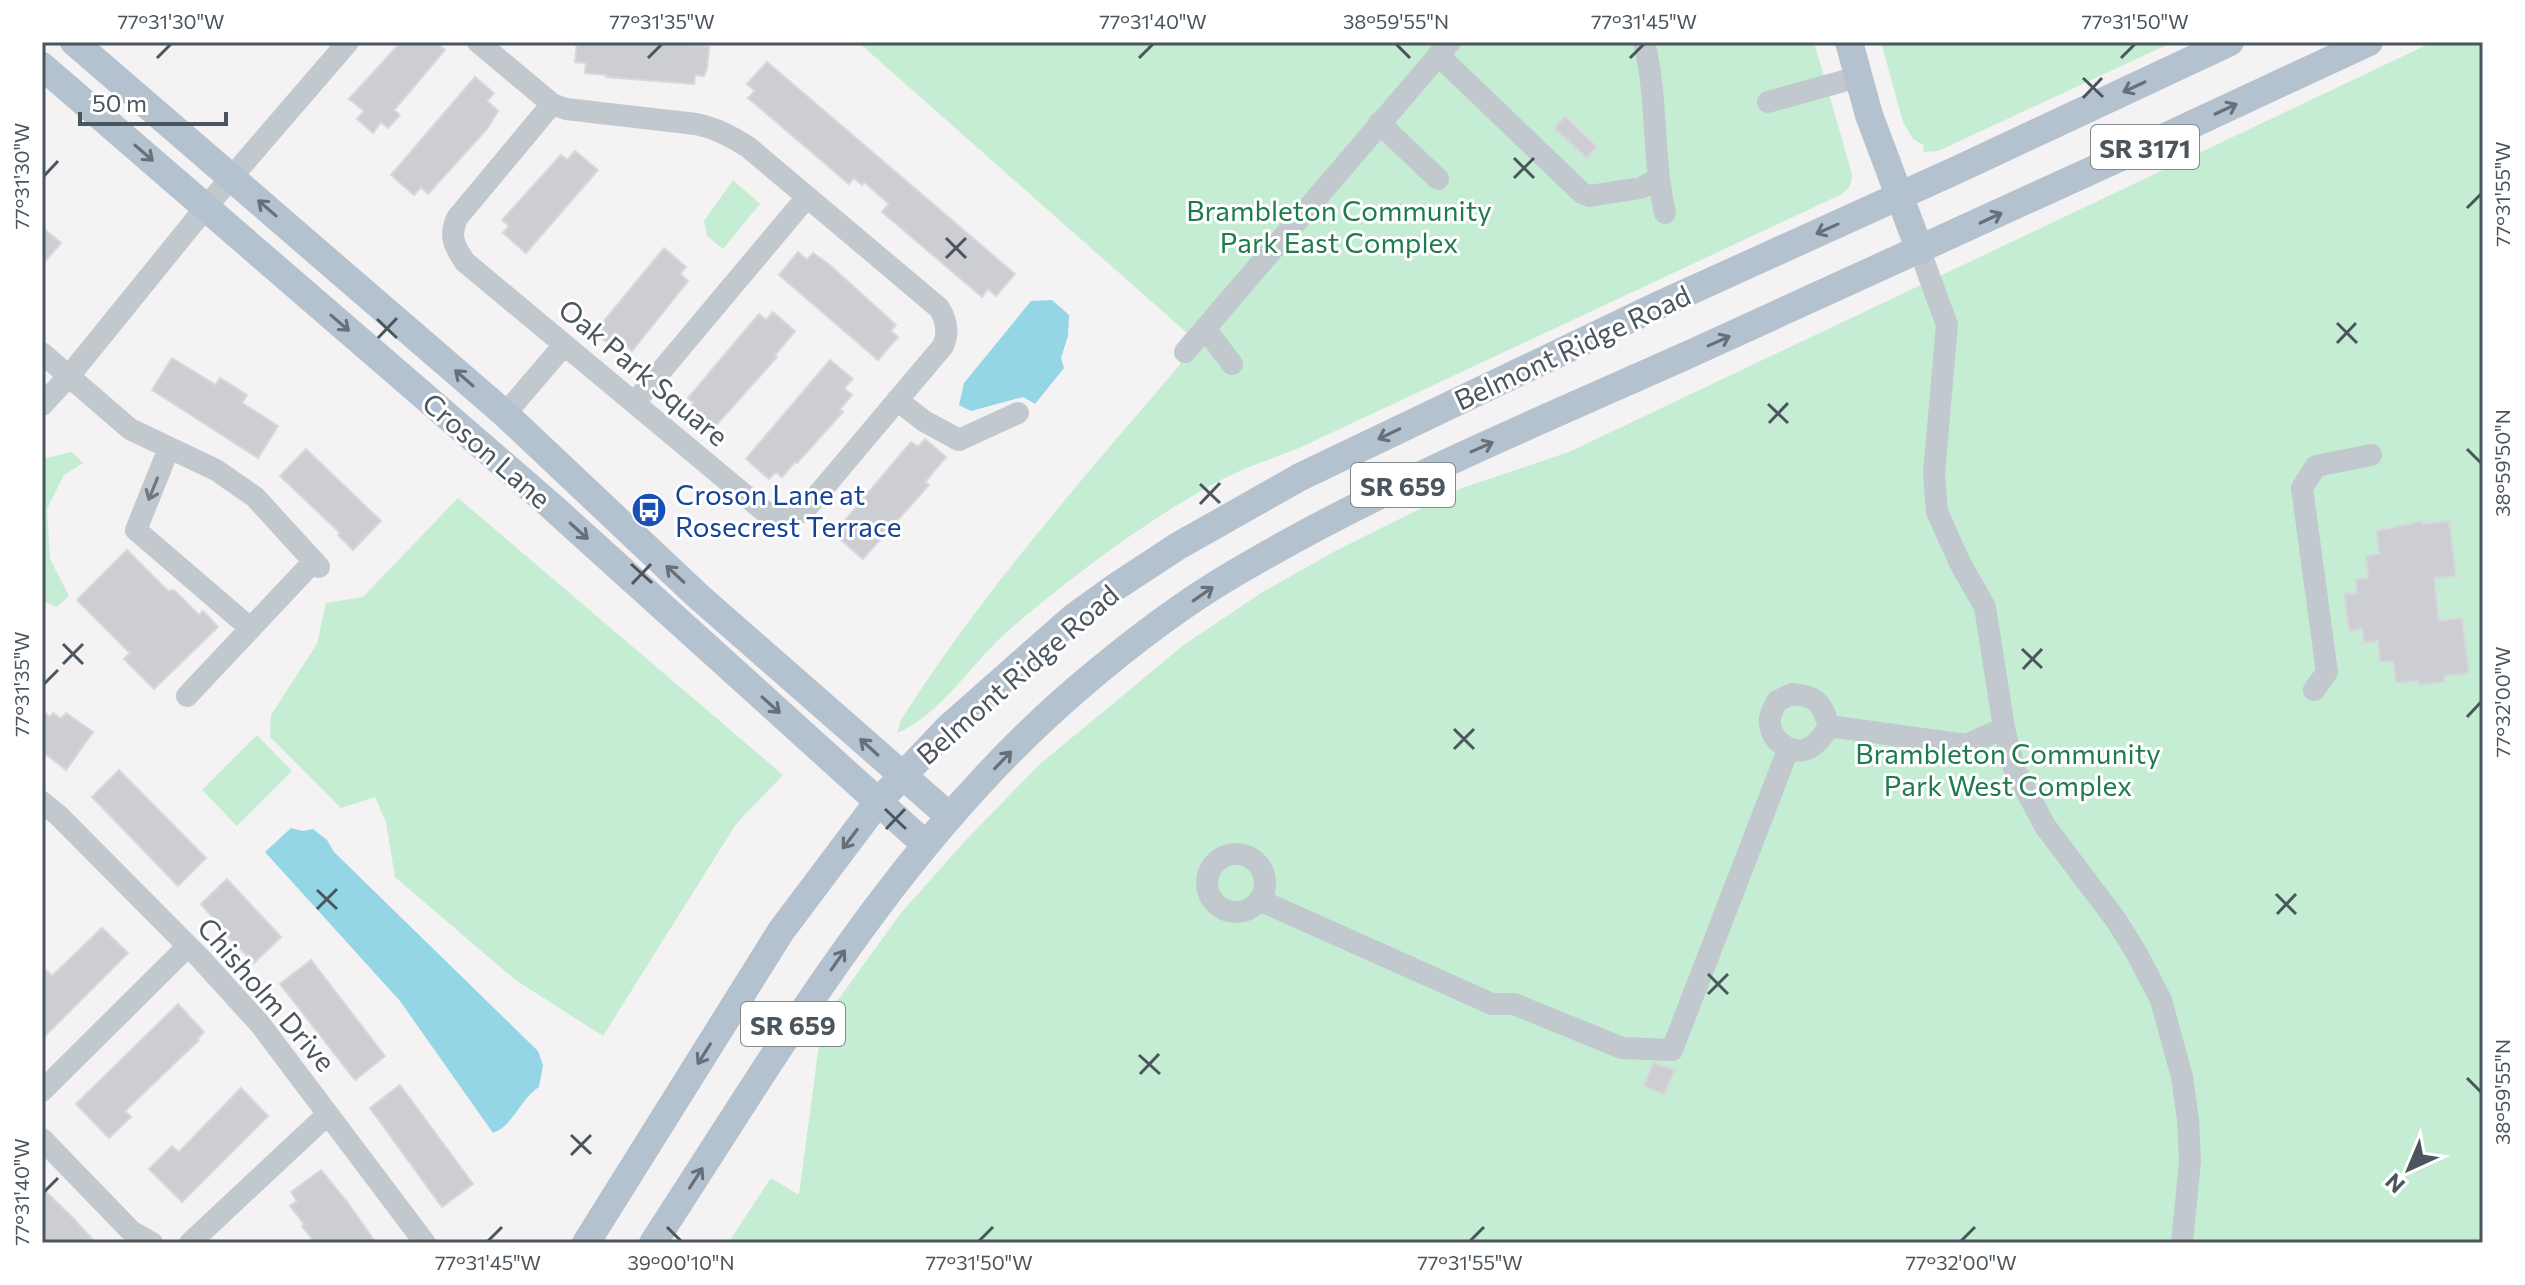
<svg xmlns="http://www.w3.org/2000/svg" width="2525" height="1285" viewBox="0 0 2525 1285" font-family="Commissioner,sans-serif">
<rect width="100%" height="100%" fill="#f4f2f2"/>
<!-- green -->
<path fill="#c4edd3" d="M 858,42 L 1814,42 L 1852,174 C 1852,184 1849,190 1840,195 L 1299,448 C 1274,458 1248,466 1225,478 C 1151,516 1072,576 1009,630 C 973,661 941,715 897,733 L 901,720 C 981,594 1082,479 1179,366 L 1185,352 L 1195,340 Z
M 1881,42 L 2173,42 L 1938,151 L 1923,152 L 1924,145 L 1913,139 L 1903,122 Z
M 2433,42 L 2483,42 L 2483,1243 L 728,1243 L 771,1178 L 799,1195 L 822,1022 L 901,913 L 966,840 L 1040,764 L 1185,644 L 1261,593 L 1337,550 L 1462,488 L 1569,452 Z
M 733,180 L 760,204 L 723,249 L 707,236 L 704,221 Z
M 72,452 L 83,463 L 64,475 L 47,509 L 50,559 L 69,596 L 57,607 L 42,601 L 42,459 Z
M 458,498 L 783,775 L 736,824 L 603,1036 L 514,979 L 395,877 L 386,822 L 375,797 L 341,808 L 270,737 L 271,715 L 317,644 L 326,603 L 363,597 Z
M 257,735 L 292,771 L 237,826 L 202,790 Z"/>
<!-- water -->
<path fill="#95d6e6" d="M 1052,300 L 1069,315 L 1068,336 L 1061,358 L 1064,368 L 1035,404 L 1023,397 L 971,411 L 959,405 L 964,383 L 1031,301 Z
M 291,828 L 303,831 L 313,829 L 327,840 L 334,852 L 538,1051 L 543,1065 L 539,1087 C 520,1099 514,1125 493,1133 L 400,1001 L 265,852 Z"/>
<!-- building -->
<path fill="#ccced3" stroke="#d6d8dc" stroke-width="2" d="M 401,42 L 435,42 L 445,50 L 394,110 L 400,115 L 388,128 L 381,122 L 373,133 L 357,119 L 364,111 L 349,99 Z
M 577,42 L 660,42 L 709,47 L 707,68 L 704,76 L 695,75 L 694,84 L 606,77 L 607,75 L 585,73 L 586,63 L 575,62 Z
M 767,62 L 1015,274 L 996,296 L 988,289 L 982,297 L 882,212 L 889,204 L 864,182 L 862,185 L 854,178 L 849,184 L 748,98 L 755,91 L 747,84 Z
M 475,77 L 494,93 L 487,101 L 498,111 L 487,129 L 428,194 L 421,187 L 414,195 L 391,175 Z
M 1565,116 L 1597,147 L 1587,158 L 1554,128 Z
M 575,151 L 598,170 L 526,253 L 503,233 L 509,226 L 502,220 L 561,155 L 567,160 Z
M 42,227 L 61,243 L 42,265 Z
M 664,248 L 686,267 L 680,274 L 688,281 L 632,351 L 624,344 L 618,352 L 595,332 Z
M 798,252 L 807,260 L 813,253 L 831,266 L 896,325 L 891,331 L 898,337 L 878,360 L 779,275 Z
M 773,312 L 795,331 L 775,355 L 777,357 L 711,431 L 688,411 L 694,403 L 688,398 L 759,314 L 766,320 Z
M 172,358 L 216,385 L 220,378 L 247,395 L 242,403 L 278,426 L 258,458 L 152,390 Z
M 830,360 L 853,379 L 844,388 L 852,395 L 840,409 L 843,412 L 797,463 L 795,462 L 782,477 L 776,472 L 769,479 L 746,459 Z
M 925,439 L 946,457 L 925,482 L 929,485 L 863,559 L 840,539 L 846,531 L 840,526 L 911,442 L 918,447 Z
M 306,449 L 381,521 L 353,550 L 338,535 L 340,533 L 280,476 Z
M 2422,521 L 2422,524 L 2449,521 L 2456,576 L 2434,578 L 2439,621 L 2462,618 L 2469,673 L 2444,676 L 2445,682 L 2418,685 L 2418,681 L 2396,683 L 2393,661 L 2380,662 L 2378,641 L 2364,643 L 2362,629 L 2349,631 L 2344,594 L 2357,593 L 2356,579 L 2368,578 L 2366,556 L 2379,554 L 2376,531 Z
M 127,550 L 168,591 L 174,590 L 199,615 L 203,611 L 218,627 L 154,689 L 124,659 L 130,653 L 77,600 Z
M 42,710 L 50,717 L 53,713 L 61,719 L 66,713 L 93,732 L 66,770 L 42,751 Z
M 119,770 L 206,858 L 178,886 L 92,797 Z
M 227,879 L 281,937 L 254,963 L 212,921 L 214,919 L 201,904 Z
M 102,928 L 128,953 L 42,1039 L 42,966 L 52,976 Z
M 311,960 L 385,1056 L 355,1080 L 280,984 Z
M 178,1004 L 204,1032 L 197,1039 L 199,1040 L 125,1111 L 131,1117 L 109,1138 L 76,1104 Z
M 1653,1063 L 1675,1070 L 1664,1095 L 1644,1086 Z
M 400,1085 L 473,1184 L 442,1207 L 370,1108 Z
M 241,1088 L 268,1116 L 182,1202 L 149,1169 L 172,1146 L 179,1152 Z
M 321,1170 L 348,1203 L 376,1243 L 315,1243 L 302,1226 L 304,1224 L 290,1206 L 297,1201 L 291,1192 Z
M 42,1188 L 73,1218 L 96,1243 L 42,1243 Z"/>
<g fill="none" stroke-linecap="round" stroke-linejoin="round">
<!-- minor -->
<path stroke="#c1c9cf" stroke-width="22" d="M 478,42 L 552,104 L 566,109 L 696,124 C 716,128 731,136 748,147 L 939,308 C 947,321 949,333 943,346 L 804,511 L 785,518 L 764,511 L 465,262 C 454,246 449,236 457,218 L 552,104
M 1644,42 C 1658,98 1652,157 1665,213
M 1438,55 L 1582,193 L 1589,196 L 1641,188 L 1659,178
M 1768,102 L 1858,77
M 1379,123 L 1438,179
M 1920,251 L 1947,325 L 1934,473 L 1937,512 L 1961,565 L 1985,607 L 2004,728 L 2014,768 L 2045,826 L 2116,920 L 2137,954 L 2161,1000 L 2182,1077 L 2188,1120 L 2190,1161 L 2182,1243
M 1205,328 L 1232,364
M 1185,352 L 1450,42
M 42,353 L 130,429 L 216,470 L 255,497 L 319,567
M 897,400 L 924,421 L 959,440 L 1018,413
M 635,402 L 807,197
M 42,405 L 69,376 L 206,207 L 348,42
M 505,414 L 564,345
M 169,448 L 136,530 L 250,628
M 2314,690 L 2327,672 L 2302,488 L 2316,466 L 2371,455
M 1792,694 C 1817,696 1822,703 1829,726 C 1817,747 1801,760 1779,742 C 1773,737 1769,727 1770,719 C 1770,714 1775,706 1777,701 Z
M 187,696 L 314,561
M 1829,726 L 1966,745 L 2004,728
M 42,802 L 58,815 L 200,958 L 260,1024 L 425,1243
M1207 883a29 29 0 1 1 58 0a29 29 0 1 1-58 0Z
M 1259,900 L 1492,1004 L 1514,1004 L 1622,1048 L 1672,1050 L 1788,750
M 42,1091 L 188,946
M 42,1139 L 131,1231 L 152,1243
M 190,1243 L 328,1114"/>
<!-- major -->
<path stroke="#b4c1ce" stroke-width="28" d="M 74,42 L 505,414 L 698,596 L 949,816
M 1849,42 L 1869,115 L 1920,251
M 42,66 L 549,504 L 925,844
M 586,1243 L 781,931 L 878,802 L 948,728 L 1075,616 L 1114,588 L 1178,546 L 1300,477 L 1657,306 L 1961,168 L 2230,42
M 653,1243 C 781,1047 898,842 1078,688 C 1126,647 1180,605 1235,573 C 1380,487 1538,422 1692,353 C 1919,251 2144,147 2369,42"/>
</g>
<!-- one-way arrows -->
<defs><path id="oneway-shaft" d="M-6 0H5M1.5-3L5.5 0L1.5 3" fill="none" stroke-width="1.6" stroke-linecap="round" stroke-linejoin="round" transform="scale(2)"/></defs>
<g stroke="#65707a">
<use href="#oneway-shaft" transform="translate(2134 87) rotate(155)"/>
<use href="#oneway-shaft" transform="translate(2226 109) rotate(-25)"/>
<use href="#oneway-shaft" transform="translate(144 153) rotate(41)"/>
<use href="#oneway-shaft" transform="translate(267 208) rotate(-139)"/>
<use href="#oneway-shaft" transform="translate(1991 218) rotate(-25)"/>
<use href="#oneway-shaft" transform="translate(1827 229) rotate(156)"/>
<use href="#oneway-shaft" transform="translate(340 323) rotate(41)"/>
<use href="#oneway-shaft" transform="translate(1719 341) rotate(-24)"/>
<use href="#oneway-shaft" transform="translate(464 378) rotate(-139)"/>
<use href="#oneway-shaft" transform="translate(1389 434) rotate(154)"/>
<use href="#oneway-shaft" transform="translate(1482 447) rotate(-24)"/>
<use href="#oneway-shaft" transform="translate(579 531) rotate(42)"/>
<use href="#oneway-shaft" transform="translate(675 574) rotate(-137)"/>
<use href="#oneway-shaft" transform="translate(1203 594) rotate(-35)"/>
<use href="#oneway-shaft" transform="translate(771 705) rotate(42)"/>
<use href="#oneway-shaft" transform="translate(869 747) rotate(-138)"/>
<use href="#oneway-shaft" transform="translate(1003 760) rotate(-46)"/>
<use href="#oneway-shaft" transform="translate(850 839) rotate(127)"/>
<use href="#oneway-shaft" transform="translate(838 960) rotate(-55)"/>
<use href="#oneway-shaft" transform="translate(704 1054) rotate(122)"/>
<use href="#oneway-shaft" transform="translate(696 1178) rotate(-57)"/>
</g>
<use stroke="#6e7880" href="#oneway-shaft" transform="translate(153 489) rotate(112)"/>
<!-- ticks -->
<path fill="none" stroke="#4b555e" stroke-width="3" d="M 1396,44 L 1410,58M 157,58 L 171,44M 648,58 L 662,44M 1139,58 L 1153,44M 1630,58 L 1644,44M 2121,58 L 2135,44M 2083,78 L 2103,97M 2083,98 L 2102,78M 1514,158 L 1534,178M 44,176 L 58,161M 1514,178 L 1534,158M 2467,208 L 2481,194M 946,238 L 966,258M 946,258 L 966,238M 377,319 L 397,338M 2337,323 L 2357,343M 378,338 L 397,318M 2337,343 L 2356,323M 1768,404 L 1788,423M 1769,423 L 1788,403M 2467,449 L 2481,463M 1200,484 L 1220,503M 1200,504 L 1220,483M 631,564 L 652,583M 632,584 L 651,564M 63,644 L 83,664M 2022,649 L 2042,668M 63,664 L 83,644M 2023,669 L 2042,649M 44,684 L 58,670M 2467,717 L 2481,702M 1454,729 L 1474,749M 1454,749 L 1474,729M 885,809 L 906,829M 886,829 L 905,809M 317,890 L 337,909M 2276,894 L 2296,914M 317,909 L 337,889M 2277,914 L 2296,894M 1708,974 L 1728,994M 1708,994 L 1728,974M 1139,1055 L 1160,1074M 1140,1074 L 1159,1054M 2467,1078 L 2481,1092M 571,1135 L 591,1154M 571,1155 L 591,1135M 44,1192 L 58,1178M 667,1227 L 681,1241M 488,1241 L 502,1227M 979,1241 L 993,1227M 1470,1241 L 1484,1227M 1961,1241 L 1975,1227"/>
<!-- icons -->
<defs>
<symbol id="bus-disc" viewBox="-11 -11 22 22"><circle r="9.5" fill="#1a4fb4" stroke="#fff"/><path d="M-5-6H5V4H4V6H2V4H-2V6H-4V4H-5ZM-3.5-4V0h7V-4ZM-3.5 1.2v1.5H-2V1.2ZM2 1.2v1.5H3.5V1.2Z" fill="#fff"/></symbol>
</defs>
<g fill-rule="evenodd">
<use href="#bus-disc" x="629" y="490" width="40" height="40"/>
</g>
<g text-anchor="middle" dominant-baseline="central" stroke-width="6" stroke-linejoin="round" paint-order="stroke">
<!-- shield labels -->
<g fill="#fff" stroke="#81888e" stroke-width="2">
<rect x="2091" y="125" width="108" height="44" rx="6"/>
<rect x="1351" y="463" width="104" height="44" rx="6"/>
<rect x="741" y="1002" width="104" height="44" rx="6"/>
</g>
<g font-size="26" font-weight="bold" fill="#4b555e">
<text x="2145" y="147">SR 3171</text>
<text x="1403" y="485">SR 659</text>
<text x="793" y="1024">SR 659</text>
</g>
<!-- park labels -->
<g font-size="28" fill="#1f7b4c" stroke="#fff">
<text x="1339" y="210">Brambleton Community<tspan x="1339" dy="32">Park East Complex</tspan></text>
<text x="2008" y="753">Brambleton Community<tspan x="2008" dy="32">Park West Complex</tspan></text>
</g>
<!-- street labels -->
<g font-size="28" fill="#4b555e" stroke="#fff">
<text transform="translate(1572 347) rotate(-25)">Belmont Ridge Road</text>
<text transform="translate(644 372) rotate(40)">Oak Park Square</text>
<text transform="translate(487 450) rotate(41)">Croson Lane</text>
<text transform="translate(1017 674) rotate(-41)">Belmont Ridge Road</text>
<text transform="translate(267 994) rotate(49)">Chisholm Drive</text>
</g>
<!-- transit labels -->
<g font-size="28" fill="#164399" stroke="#fff" text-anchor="start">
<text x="675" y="494">Croson Lane at<tspan x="675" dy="32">Rosecrest Terrace</tspan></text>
</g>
</g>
<!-- border -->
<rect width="2525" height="1285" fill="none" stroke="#ffffff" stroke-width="88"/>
<!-- north arrow -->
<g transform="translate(2409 1169) rotate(224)" stroke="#ffffff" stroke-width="6" paint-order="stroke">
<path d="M0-6L14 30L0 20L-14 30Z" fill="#4b555e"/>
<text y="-12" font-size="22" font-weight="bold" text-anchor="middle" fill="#4b555e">N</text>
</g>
<!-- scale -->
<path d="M80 112v12h146v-12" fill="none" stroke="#4b555e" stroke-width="4"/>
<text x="92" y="112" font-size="24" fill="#4b555e" stroke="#ffffff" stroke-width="6" paint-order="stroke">50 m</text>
<rect x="44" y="44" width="2437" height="1197" fill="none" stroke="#4b555e" stroke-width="3"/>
<g font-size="20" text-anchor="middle" fill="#4b555e">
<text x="171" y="29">77°31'30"W</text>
<text x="662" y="29">77°31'35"W</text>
<text x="1153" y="29">77°31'40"W</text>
<text x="1396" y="29">38°59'55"N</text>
<text x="1644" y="29">77°31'45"W</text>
<text x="2135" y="29">77°31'50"W</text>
<text transform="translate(22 176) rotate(-90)" y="7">77°31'30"W</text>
<text transform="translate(2503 194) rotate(-90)" y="7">77°31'55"W</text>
<text transform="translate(2503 463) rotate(-90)" y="7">38°59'50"N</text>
<text transform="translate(22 684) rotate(-90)" y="7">77°31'35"W</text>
<text transform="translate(2503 702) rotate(-90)" y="7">77°32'00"W</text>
<text transform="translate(2503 1092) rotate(-90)" y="7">38°59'55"N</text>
<text transform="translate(22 1192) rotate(-90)" y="7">77°31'40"W</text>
<text x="488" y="1270">77°31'45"W</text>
<text x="681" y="1270">39°00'10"N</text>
<text x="979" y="1270">77°31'50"W</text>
<text x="1470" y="1270">77°31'55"W</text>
<text x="1961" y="1270">77°32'00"W</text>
</g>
</svg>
